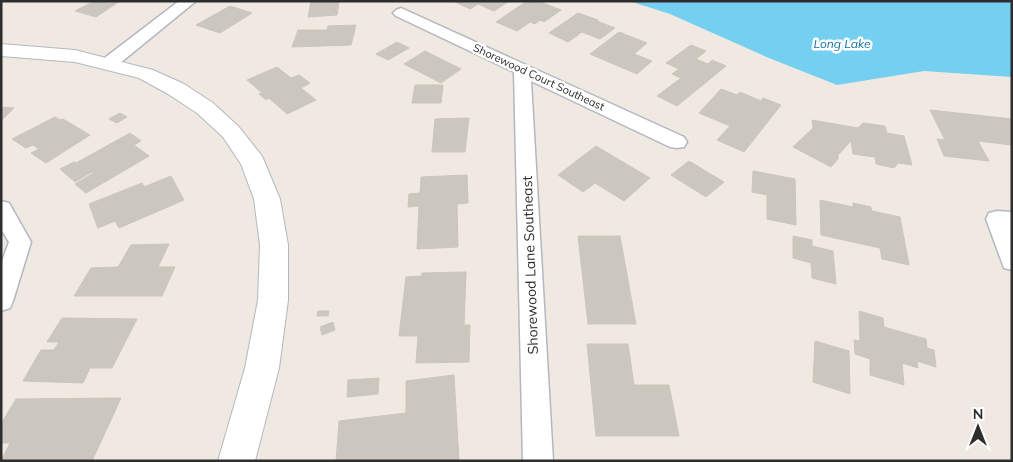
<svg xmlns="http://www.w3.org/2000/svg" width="1013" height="462" viewBox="0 0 1013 462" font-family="Mulish,sans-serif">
<rect width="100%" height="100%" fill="#efe9e1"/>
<!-- water -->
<path fill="#75cff0" d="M 629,1 L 1012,1 L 1012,77 L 924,71 L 837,85 L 769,58 L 670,14 Z"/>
<!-- building -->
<path fill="#cbc7bf" stroke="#cbc5ba" d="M 94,1 L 120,1 L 96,17 L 75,11 Z
M 311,1 L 339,1 L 337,15 L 308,17 Z
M 453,1 L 509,1 L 494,11 L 478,4 L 470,9 Z
M 527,1 L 538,1 L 561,10 L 544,22 L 540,20 L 535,24 L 530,22 L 517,31 L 496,22 Z
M 230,6 L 252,13 L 220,33 L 196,25 Z
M 578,13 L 598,20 L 597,21 L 615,28 L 600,39 L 582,32 L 568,42 L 549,33 Z
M 356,25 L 351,45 L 292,47 L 298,30 L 327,30 L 328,26 Z
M 619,32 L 647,43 L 634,54 L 652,61 L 637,74 L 590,54 Z
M 397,42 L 409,48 L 388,60 L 376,54 Z
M 691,45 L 706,51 L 696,59 L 708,64 L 712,60 L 726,66 L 677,106 L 657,96 L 681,78 L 672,74 L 679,69 L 666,63 Z
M 425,51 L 461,69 L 441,83 L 404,64 Z
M 277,67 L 291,78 L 299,75 L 310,83 L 301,88 L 316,100 L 287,114 L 269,98 L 266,100 L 259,94 L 262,93 L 247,80 Z
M 415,85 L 443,85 L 441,103 L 412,103 Z
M 721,89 L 737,95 L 740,92 L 761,101 L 763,98 L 781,105 L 744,152 L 717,140 L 730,126 L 699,113 Z
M 1,107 L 14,108 L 1,121 Z
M 930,110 L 1012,119 L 1012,145 L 978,141 L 989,161 L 944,156 L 937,139 L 945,140 Z
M 120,113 L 127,117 L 117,123 L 109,119 Z
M 55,117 L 60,120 L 63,119 L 90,135 L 46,163 L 31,153 L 39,149 L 33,145 L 26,148 L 12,139 Z
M 469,118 L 465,152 L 432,152 L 435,119 Z
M 812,120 L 858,128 L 863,123 L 885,126 L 887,133 L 904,136 L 912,165 L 898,163 L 894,168 L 876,164 L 875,157 L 853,154 L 851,141 L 838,155 L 838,159 L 831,167 L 793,147 L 813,128 Z
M 130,133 L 141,141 L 134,145 L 149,156 L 86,193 L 75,184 L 94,173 L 92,172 L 75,182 L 60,169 L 74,162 L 76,163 Z
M 596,146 L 650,178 L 624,201 L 595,183 L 583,192 L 558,175 Z
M 689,161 L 724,182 L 706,197 L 671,175 Z
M 753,171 L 795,179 L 796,225 L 767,219 L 767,195 L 752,192 Z
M 467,175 L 468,203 L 457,204 L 458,247 L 417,249 L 419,206 L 408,207 L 409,194 L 420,193 L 421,177 Z
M 171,176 L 184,200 L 119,228 L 115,221 L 98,228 L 89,204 L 142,183 L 144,187 Z
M 820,200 L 853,207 L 853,203 L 871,207 L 872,211 L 900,217 L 909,265 L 882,259 L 880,248 L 821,235 Z
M 578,236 L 620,236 L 636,324 L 588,324 Z
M 793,236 L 812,240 L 812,246 L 833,251 L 836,284 L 812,278 L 811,263 L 793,258 Z
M 169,244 L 158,267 L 175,267 L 162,296 L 74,296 L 91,268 L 118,267 L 131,245 Z
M 466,272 L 464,325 L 470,325 L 469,362 L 416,363 L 418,336 L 399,336 L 406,277 L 422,276 L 422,273 Z
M 318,311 L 329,311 L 328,316 L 317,316 Z
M 859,311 L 883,318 L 884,327 L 926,339 L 927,348 L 934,350 L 936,367 L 917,361 L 918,368 L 902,363 L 904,385 L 870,375 L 870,359 L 855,354 L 854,340 L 860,341 Z
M 62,318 L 137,319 L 112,368 L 90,368 L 83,383 L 23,381 L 41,350 L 54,350 L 59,342 L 47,342 Z
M 333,322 L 335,330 L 322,335 L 320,327 Z
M 815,341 L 849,351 L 850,394 L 813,382 Z
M 587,344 L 628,344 L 634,385 L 669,385 L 679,436 L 596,436 Z
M 454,375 L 459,461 L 336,461 L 339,421 L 406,413 L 406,381 Z
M 379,378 L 378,394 L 347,397 L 348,380 Z
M 121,398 L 92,461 L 1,461 L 10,443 L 1,443 L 1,424 L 16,399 Z"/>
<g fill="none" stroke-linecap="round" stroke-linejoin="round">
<defs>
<path id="minor" d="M 179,1 L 196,1 L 114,68 L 102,68 L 100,64 L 102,60 Z
M 401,8 L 684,137 L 687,142 L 684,147 L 677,148 L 670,147 L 531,81 L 553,461 L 523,461 L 514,72 L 396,16 L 393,13 L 396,10 Z
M 1,201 L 9,203 L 31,242 L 13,301 L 10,308 L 1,311 L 1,264 L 9,242 L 1,229 Z
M 997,211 L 1012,212 L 1012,270 L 1004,268 L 986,219 L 989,213 Z"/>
<path id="tertiary" d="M 1,44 L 75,50 L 153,70 L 184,84 L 213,103 L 239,127 L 262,156 L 280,199 L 288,245 L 288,300 L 279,368 L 255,461 L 218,461 L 245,368 L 258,300 L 260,245 L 254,199 L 241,164 L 223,137 L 197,113 L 168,94 L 139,78 L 75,62 L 1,56 Z"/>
</defs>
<!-- minor casing -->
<use href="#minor" stroke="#b4b7c1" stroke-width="3"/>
<!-- tertiary casing -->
<use href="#tertiary" stroke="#b4b7c1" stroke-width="2"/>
<!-- minor -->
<use href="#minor" fill="#fff" fill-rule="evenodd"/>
<!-- tertiary -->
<use href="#tertiary" fill="#fff" fill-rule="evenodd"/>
</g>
<g text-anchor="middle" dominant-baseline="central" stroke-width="5" stroke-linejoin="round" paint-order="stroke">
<!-- far-street labels -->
<g font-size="11" fill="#2e2e2e" stroke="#fff">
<text transform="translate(539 77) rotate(25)">Shorewood Court Southeast</text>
</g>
<!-- far-water labels -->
<g font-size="12" font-style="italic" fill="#0d6fa3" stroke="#fff">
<text x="842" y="43">Long Lake</text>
</g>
<!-- street labels -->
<g font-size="14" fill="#2e2e2e" stroke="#fff">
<text transform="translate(530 265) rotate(-92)">Shorewood Lane Southeast</text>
</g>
</g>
<!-- border -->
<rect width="1013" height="462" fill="none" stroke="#2e2e2e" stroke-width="5"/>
<!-- north arrow -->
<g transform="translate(978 427)" stroke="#ffffff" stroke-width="4" paint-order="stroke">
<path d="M0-4L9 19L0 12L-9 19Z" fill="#2e2e2e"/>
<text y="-8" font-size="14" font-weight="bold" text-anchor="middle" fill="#2e2e2e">N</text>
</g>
</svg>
